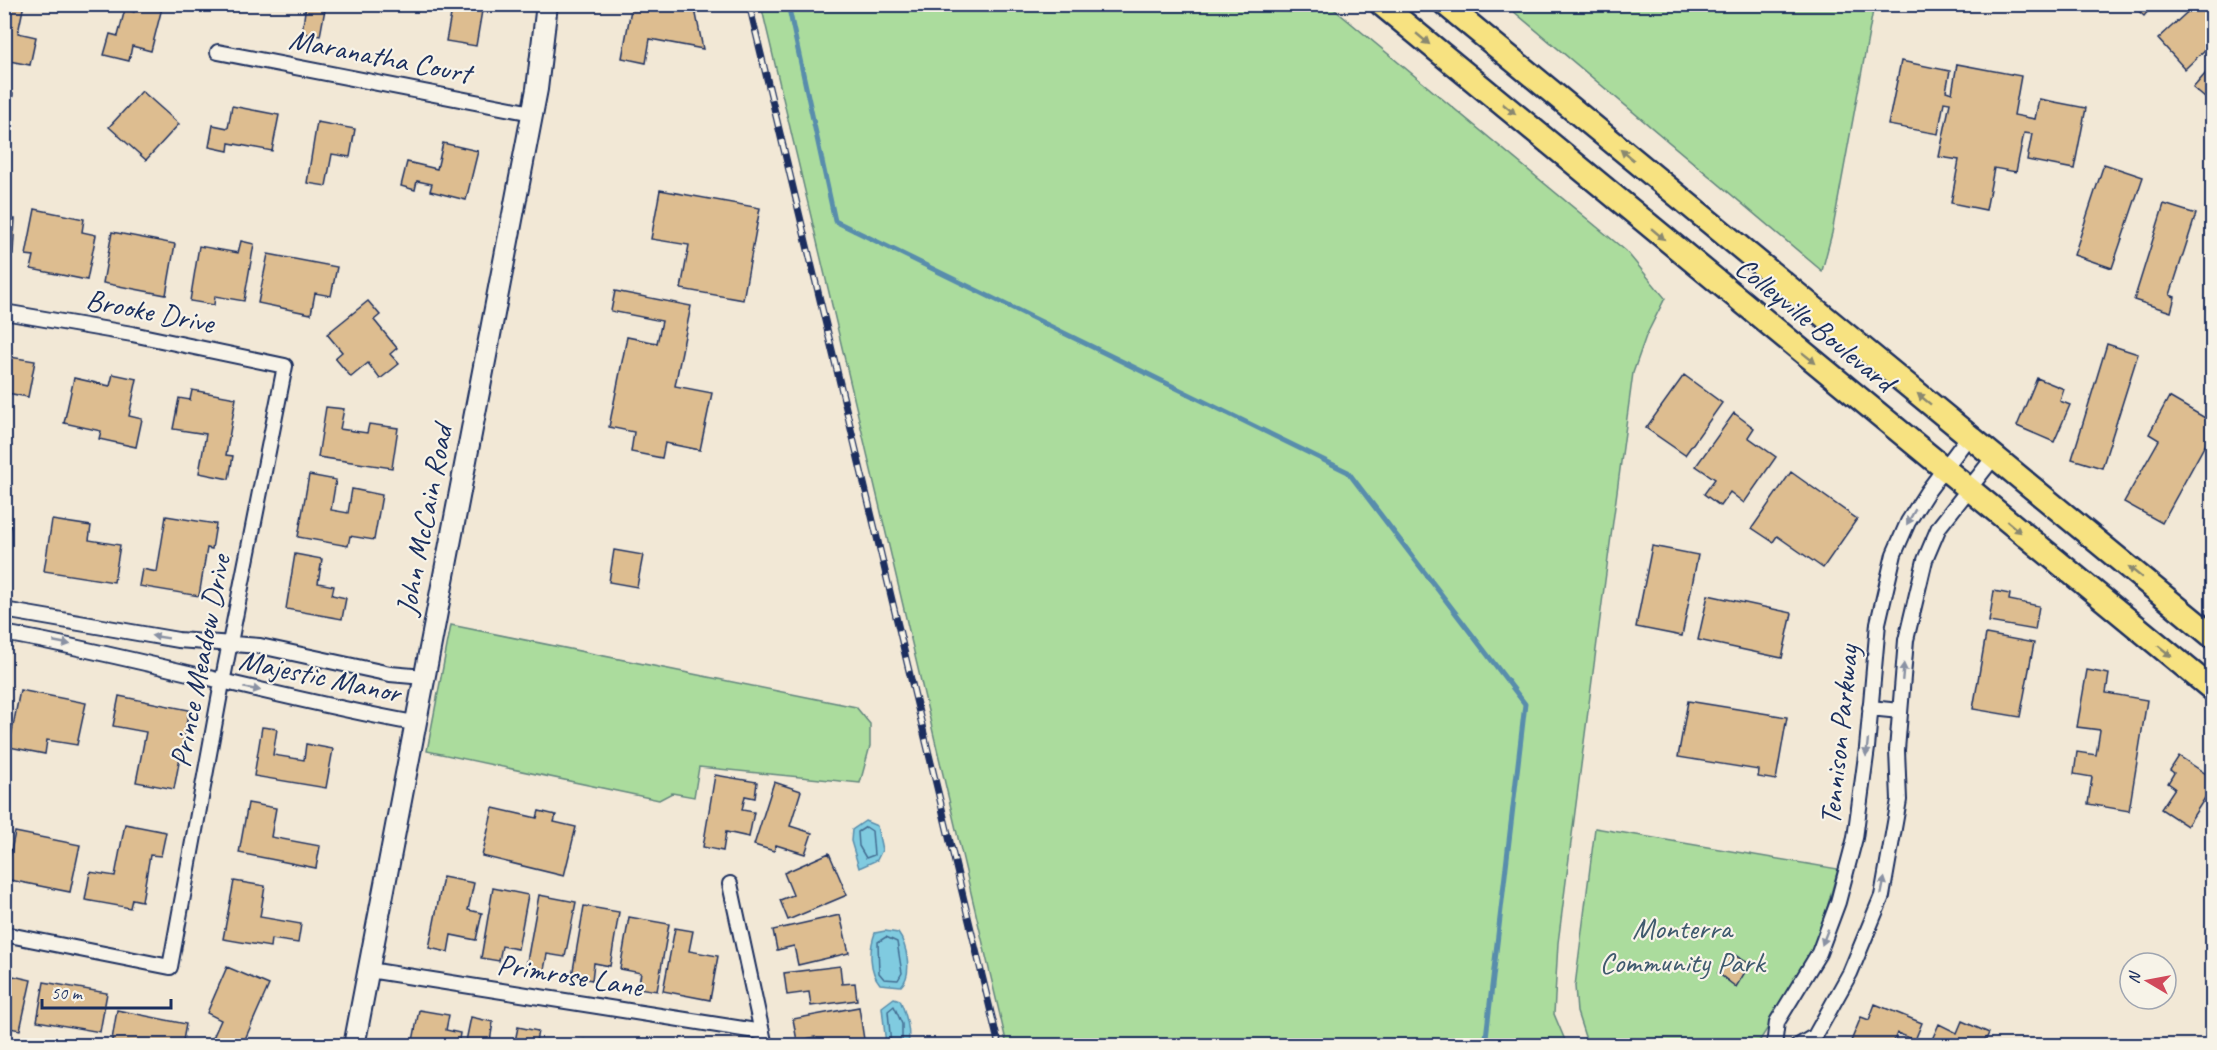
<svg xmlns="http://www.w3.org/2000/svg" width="2217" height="1050" viewBox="0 0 2217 1050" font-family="Caveat,sans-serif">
<rect width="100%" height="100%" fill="#f2e8d6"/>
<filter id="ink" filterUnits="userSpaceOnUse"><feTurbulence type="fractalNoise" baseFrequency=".0167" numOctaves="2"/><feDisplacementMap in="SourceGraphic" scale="12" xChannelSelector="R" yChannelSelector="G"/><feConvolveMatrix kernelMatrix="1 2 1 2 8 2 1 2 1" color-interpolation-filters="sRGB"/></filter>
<g filter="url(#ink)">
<!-- green -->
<path fill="#abdc9d" stroke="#63867e" stroke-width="1.5" d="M 761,5 L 1329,5 L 1626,251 L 1665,298 L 1646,336 L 1633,373 L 1602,603 L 1558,943 L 1554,1014 L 1567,1045 L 1007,1045 Z
M 1506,5 L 1874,5 L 1832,233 L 1822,271 Z
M 451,625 L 856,707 L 870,724 L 870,746 L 860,783 L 699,767 L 694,797 L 672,793 L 659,800 L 427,751 Z
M 1595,828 L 1838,869 L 1814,954 L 1757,1045 L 1588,1046 L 1577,1012 L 1575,986 Z"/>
<!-- water -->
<path fill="#80cbe0" stroke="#588dac" stroke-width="1.5" d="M 865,821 L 877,826 L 882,850 L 877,860 L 859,868 L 851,841 L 852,830 Z
M 885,931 L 898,933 C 907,945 913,975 901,986 L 880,984 C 869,971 869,949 875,933 Z
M 894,998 L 900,1000 C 906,1014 911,1030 908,1045 L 886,1045 L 882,1007 Z"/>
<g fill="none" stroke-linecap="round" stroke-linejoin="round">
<!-- shore -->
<path stroke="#436d92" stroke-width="1.5" d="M 866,827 L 872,831 L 874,855 L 866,858 L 859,846 L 858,832 Z
M 886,937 L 897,942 L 902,973 L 898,980 L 884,979 L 879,973 L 878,942 Z
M 891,1046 L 888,1011 L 894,1006 L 902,1024 L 902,1046"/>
<!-- stream -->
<path stroke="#588dac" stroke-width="5" d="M 788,4 L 835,221 L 1348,472 L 1525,704 L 1485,1046"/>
</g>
<!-- building -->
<path fill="#ddbd90" stroke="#1b2f5e" stroke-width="1.5" d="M 4,4 L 24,4 L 18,33 L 36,37 L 30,65 L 4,60 Z
M 136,4 L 163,4 L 151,51 L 132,46 L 129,61 L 104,55 L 110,34 L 118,36 L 125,9 L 134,12 Z
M 306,4 L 326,4 L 320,36 L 302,33 Z
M 453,4 L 483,5 L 476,46 L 446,41 Z
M 632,4 L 694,4 L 703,49 L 650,39 L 646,63 L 622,58 Z
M 2131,4 L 2154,4 L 2144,16 Z
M 2196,4 L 2212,20 L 2212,43 L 2185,69 L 2158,39 Z
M 1901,61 L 1950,71 L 1946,91 L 1952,93 L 1957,64 L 2021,76 L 2014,115 L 2035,119 L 2039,99 L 2086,108 L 2074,169 L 2027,160 L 2032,134 L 2024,133 L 2016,172 L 1994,168 L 1986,210 L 1951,203 L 1959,160 L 1939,157 L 1950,103 L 1944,102 L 1938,134 L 1888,125 Z
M 2212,66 L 2212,102 L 2211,103 L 2193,88 Z
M 142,91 L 179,124 L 146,160 L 109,127 Z
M 4,93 L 13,94 L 8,129 L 4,128 Z
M 232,106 L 279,115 L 272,151 L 229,143 L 228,151 L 209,147 L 213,125 L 228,128 Z
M 317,122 L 355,129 L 350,157 L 332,154 L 326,186 L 307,183 Z
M 443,143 L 478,151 L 466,200 L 430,191 L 432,184 L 417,181 L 415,190 L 401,186 L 407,162 L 437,169 Z
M 2104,164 L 2143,177 L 2112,268 L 2074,255 Z
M 660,190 L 760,208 L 743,300 L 681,289 L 689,245 L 651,239 Z
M 2164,204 L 2196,214 L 2170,295 L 2175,297 L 2171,312 L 2134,300 Z
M 35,209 L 84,219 L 82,232 L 96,235 L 87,280 L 31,269 L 34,256 L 26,255 Z
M 4,219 L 15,219 L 13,254 L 4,254 Z
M 112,232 L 175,244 L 166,295 L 103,283 Z
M 241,241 L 254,244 L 244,301 L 215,296 L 214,305 L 190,301 L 199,246 L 238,253 Z
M 268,254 L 337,267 L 331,296 L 315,293 L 311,314 L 258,303 Z
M 615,291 L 691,306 L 675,386 L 712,393 L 700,450 L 665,443 L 662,458 L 631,452 L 634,432 L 609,427 L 627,337 L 657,343 L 662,321 L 611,311 Z
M 368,301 L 380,315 L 374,320 L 397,348 L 390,354 L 399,364 L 380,379 L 368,363 L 351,377 L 335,358 L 342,352 L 327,334 Z
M 2107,344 L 2138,354 L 2102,468 L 2072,459 Z
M 4,356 L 35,361 L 28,397 L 7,393 L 4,410 Z
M 113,374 L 137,379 L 129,416 L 142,419 L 136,447 L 99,439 L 101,431 L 64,423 L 74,378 L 110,386 Z
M 1684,375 L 1722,403 L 1685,455 L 1646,428 Z
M 2037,378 L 2064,389 L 2060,401 L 2070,405 L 2054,442 L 2017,426 Z
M 192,390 L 236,398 L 226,455 L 233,456 L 229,479 L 199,473 L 206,434 L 173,429 L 179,398 L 190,400 Z
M 2169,397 L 2212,422 L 2212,432 L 2162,523 L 2124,502 L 2159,440 L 2149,434 Z
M 326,407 L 344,409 L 340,429 L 367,433 L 369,424 L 398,428 L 392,468 L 318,457 Z
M 1734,413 L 1754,428 L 1748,437 L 1776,457 L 1744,503 L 1730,492 L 1720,506 L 1704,494 L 1715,479 L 1696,466 Z
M 1791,472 L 1857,519 L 1823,568 L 1777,536 L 1773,542 L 1752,528 Z
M 309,475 L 336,480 L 331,510 L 348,513 L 352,489 L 382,495 L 374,540 L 350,536 L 348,546 L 298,537 Z
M 166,516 L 216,524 L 212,549 L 207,548 L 199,596 L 139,586 L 142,569 L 157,572 Z
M 52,520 L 91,526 L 89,540 L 120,545 L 114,582 L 44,571 Z
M 4,525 L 11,526 L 4,560 Z
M 1652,546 L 1698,555 L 1682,636 L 1636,627 Z
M 614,550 L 643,555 L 637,587 L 609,582 Z
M 295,554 L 322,559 L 318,583 L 334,586 L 332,595 L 346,598 L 342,619 L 286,609 Z
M 1994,591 L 2010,594 L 2009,600 L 2039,606 L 2035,630 L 1989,622 Z
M 1708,595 L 1792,613 L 1782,658 L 1698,640 Z
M 1986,634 L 2034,643 L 2020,717 L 1973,709 Z
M 2087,670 L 2109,674 L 2106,693 L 2147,700 L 2129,811 L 2088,804 L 2092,777 L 2074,774 L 2077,752 L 2096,755 L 2100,730 L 2077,727 Z
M 20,690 L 86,703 L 77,745 L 47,740 L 45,754 L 9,747 Z
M 119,696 L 189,710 L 174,789 L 136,782 L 146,732 L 113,726 Z
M 1688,701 L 1787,717 L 1776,780 L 1758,777 L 1759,770 L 1678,757 Z
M 262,727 L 277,729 L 273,755 L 304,760 L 306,744 L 333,749 L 326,788 L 254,776 Z
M 2179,756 L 2212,778 L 2212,787 L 2187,826 L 2161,809 L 2175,788 L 2168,783 L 2174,773 L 2170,770 Z
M 715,775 L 757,782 L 755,798 L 745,796 L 742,810 L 754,812 L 749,837 L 726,832 L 723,851 L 703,847 Z
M 774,782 L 801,791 L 790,826 L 812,833 L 805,854 L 776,845 L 774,851 L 754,845 Z
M 248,803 L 276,808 L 271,837 L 320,846 L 316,868 L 239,853 Z
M 493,808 L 537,818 L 539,811 L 556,815 L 554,822 L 576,827 L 564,876 L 482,856 Z
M 125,824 L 166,832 L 161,856 L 150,855 L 142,901 L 132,899 L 130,908 L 85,900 L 90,872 L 115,876 Z
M 15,832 L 80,845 L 70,892 L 5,879 Z
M 829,853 L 847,895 L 788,920 L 780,900 L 793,895 L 784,873 Z
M 443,877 L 474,883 L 468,910 L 482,913 L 476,940 L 451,935 L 448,952 L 429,948 Z
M 234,881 L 265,886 L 260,917 L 301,924 L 298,943 L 271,939 L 270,947 L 223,939 Z
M 493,888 L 528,895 L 518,949 L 502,946 L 499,961 L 481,958 Z
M 539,895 L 576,902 L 565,957 L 547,954 L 544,970 L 526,967 Z
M 584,906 L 619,912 L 610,966 L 594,963 L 592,980 L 572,976 Z
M 840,915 L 849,953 L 798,965 L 794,946 L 777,950 L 773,930 Z
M 629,917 L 669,924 L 657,991 L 638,988 L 641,973 L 620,969 Z
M 675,928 L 693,931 L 689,951 L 718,956 L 710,1000 L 663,991 Z
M 1731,953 L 1750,964 L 1736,987 L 1718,973 Z
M 840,966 L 842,984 L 855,983 L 857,1000 L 811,1006 L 809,992 L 787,995 L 784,973 Z
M 227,967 L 269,985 L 242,1046 L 224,1046 L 212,1040 L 221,1020 L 207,1013 Z
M 4,974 L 31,980 L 20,1030 L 4,1027 Z
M 44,982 L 107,993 L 100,1032 L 37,1021 Z
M 1875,1004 L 1922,1023 L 1915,1040 L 1897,1033 L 1892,1046 L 1849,1046 L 1861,1017 L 1869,1020 Z
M 859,1007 L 865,1046 L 817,1046 L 815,1037 L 797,1041 L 793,1019 Z
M 117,1010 L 186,1024 L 182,1046 L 111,1046 Z
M 419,1010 L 449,1015 L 446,1030 L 460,1033 L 458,1046 L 412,1046 Z
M 471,1017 L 493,1022 L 490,1042 L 507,1046 L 465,1046 Z
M 1962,1021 L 1989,1033 L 1983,1046 L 1929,1046 L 1939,1024 L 1957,1033 Z
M 518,1027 L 538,1031 L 535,1046 L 514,1046 Z
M 584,1040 L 605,1045 L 605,1046 L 583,1046 Z"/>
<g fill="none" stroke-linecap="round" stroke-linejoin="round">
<defs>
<path id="minor" d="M 218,52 L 532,113
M 4,312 L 132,334 L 285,366 L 222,683 L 170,967 L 4,934
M 4,610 L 178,640 L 260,646 L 390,674 L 424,677
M 4,633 C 142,658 276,698 414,723
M 1870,708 L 1900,711
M 730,884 L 765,1046
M 369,970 L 762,1032
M 1774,1046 L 1777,1022 L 1819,953 L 1838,902 L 1855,838 L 1867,748 L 1878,623 L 1894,554 L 1908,522 L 1927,492 L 1969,436
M 1798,1046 L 1815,1036 L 1850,973 L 1882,896 L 1899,800 L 1897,750 L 1906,640 L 1925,560 L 1939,527 L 1994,457"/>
<path id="secondary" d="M 354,1046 L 537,89 L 547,4"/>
<path id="primary" d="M 1381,4 L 2212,689
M 1445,4 L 2212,636"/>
</defs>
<!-- minor casing -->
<use href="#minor" stroke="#1b2f5e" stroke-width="18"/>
<!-- secondary casing -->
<use href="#secondary" stroke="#1b2f5e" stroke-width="24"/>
<!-- primary casing -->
<use href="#primary" stroke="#1b2f5e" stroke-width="27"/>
<!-- minor -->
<use href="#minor" stroke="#f7f3e8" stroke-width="14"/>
<!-- secondary -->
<use href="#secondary" stroke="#f7f3e8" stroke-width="20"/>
<!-- primary -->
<use href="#primary" stroke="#f7e281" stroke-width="22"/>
<defs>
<path id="rail" d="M 749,4 L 999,1046"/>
</defs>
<!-- rail casing -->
<use href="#rail" stroke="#1b2f5e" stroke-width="7"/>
<!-- rail -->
<use href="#rail" stroke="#f7f3e8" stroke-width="4.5" stroke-dasharray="14" stroke-linecap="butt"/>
</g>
<!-- one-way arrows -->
<defs><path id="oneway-solid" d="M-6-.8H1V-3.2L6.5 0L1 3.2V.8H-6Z" transform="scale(1.5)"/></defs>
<g fill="#898870">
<use href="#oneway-solid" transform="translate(1423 39) rotate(40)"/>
<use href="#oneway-solid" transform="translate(1509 109) rotate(40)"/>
<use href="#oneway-solid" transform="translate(1627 155) rotate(-141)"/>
<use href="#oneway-solid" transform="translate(1658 234) rotate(40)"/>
<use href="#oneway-solid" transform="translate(1809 358) rotate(39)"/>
<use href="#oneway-solid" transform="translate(1924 399) rotate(-141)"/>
<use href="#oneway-solid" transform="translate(2014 527) rotate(40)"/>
<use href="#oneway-solid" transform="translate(2135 572) rotate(-141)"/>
<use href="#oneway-solid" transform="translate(2165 651) rotate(39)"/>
</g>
<g fill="#8991a3">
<use href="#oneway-solid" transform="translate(1911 517) rotate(120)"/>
<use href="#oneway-solid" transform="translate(160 637) rotate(-171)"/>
<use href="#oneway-solid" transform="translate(62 643) rotate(11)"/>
<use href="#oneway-solid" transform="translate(1903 672) rotate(-85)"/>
<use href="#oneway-solid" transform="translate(252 689) rotate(11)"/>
<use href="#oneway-solid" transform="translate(1867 748) rotate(96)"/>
<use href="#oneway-solid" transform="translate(1883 886) rotate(-79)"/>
<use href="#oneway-solid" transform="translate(1825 937) rotate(111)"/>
</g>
</g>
<g text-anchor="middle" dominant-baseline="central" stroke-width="4.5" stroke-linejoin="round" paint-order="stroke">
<!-- street labels -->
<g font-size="30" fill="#1b2f5e" stroke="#f7f3e8">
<text transform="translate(380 56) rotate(11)">Maranatha Court</text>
<text transform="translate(150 311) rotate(11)">Brooke Drive</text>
<text transform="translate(1815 324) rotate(39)">Colleyville Boulevard</text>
<text transform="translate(424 520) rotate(-79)">John McCain Road</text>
<text transform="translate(200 661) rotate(-79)">Prince Meadow Drive</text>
<text transform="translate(320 676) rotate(12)">Majestic Manor</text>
<text transform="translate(1839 735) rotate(-84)">Tennison Parkway</text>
<text transform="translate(570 975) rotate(9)">Primrose Lane</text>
</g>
<!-- park labels -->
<g font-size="30" fill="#3f5a6e" stroke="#f7f3e8">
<text x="1682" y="928">Monterra<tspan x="1682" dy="34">Community Park</tspan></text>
</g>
</g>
<!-- margin -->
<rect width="2217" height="1050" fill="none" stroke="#f7f3e8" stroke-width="24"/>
<rect x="12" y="12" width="2193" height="1026" fill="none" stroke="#1b2f5e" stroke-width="2" filter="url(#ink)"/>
<!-- north arrow -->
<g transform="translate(2148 981) rotate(280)"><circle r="28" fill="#f7f3e8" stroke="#9fa5b1" stroke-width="1.5"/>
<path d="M0-4.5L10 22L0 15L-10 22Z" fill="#d1495b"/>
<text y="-9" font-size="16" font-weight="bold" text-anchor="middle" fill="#1b2f5e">N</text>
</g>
<!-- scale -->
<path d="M42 999v9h129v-9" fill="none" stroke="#1b2f5e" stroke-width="3"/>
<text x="51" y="999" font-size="18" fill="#1b2f5e" stroke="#f7f3e8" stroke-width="4.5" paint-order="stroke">50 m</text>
</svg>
